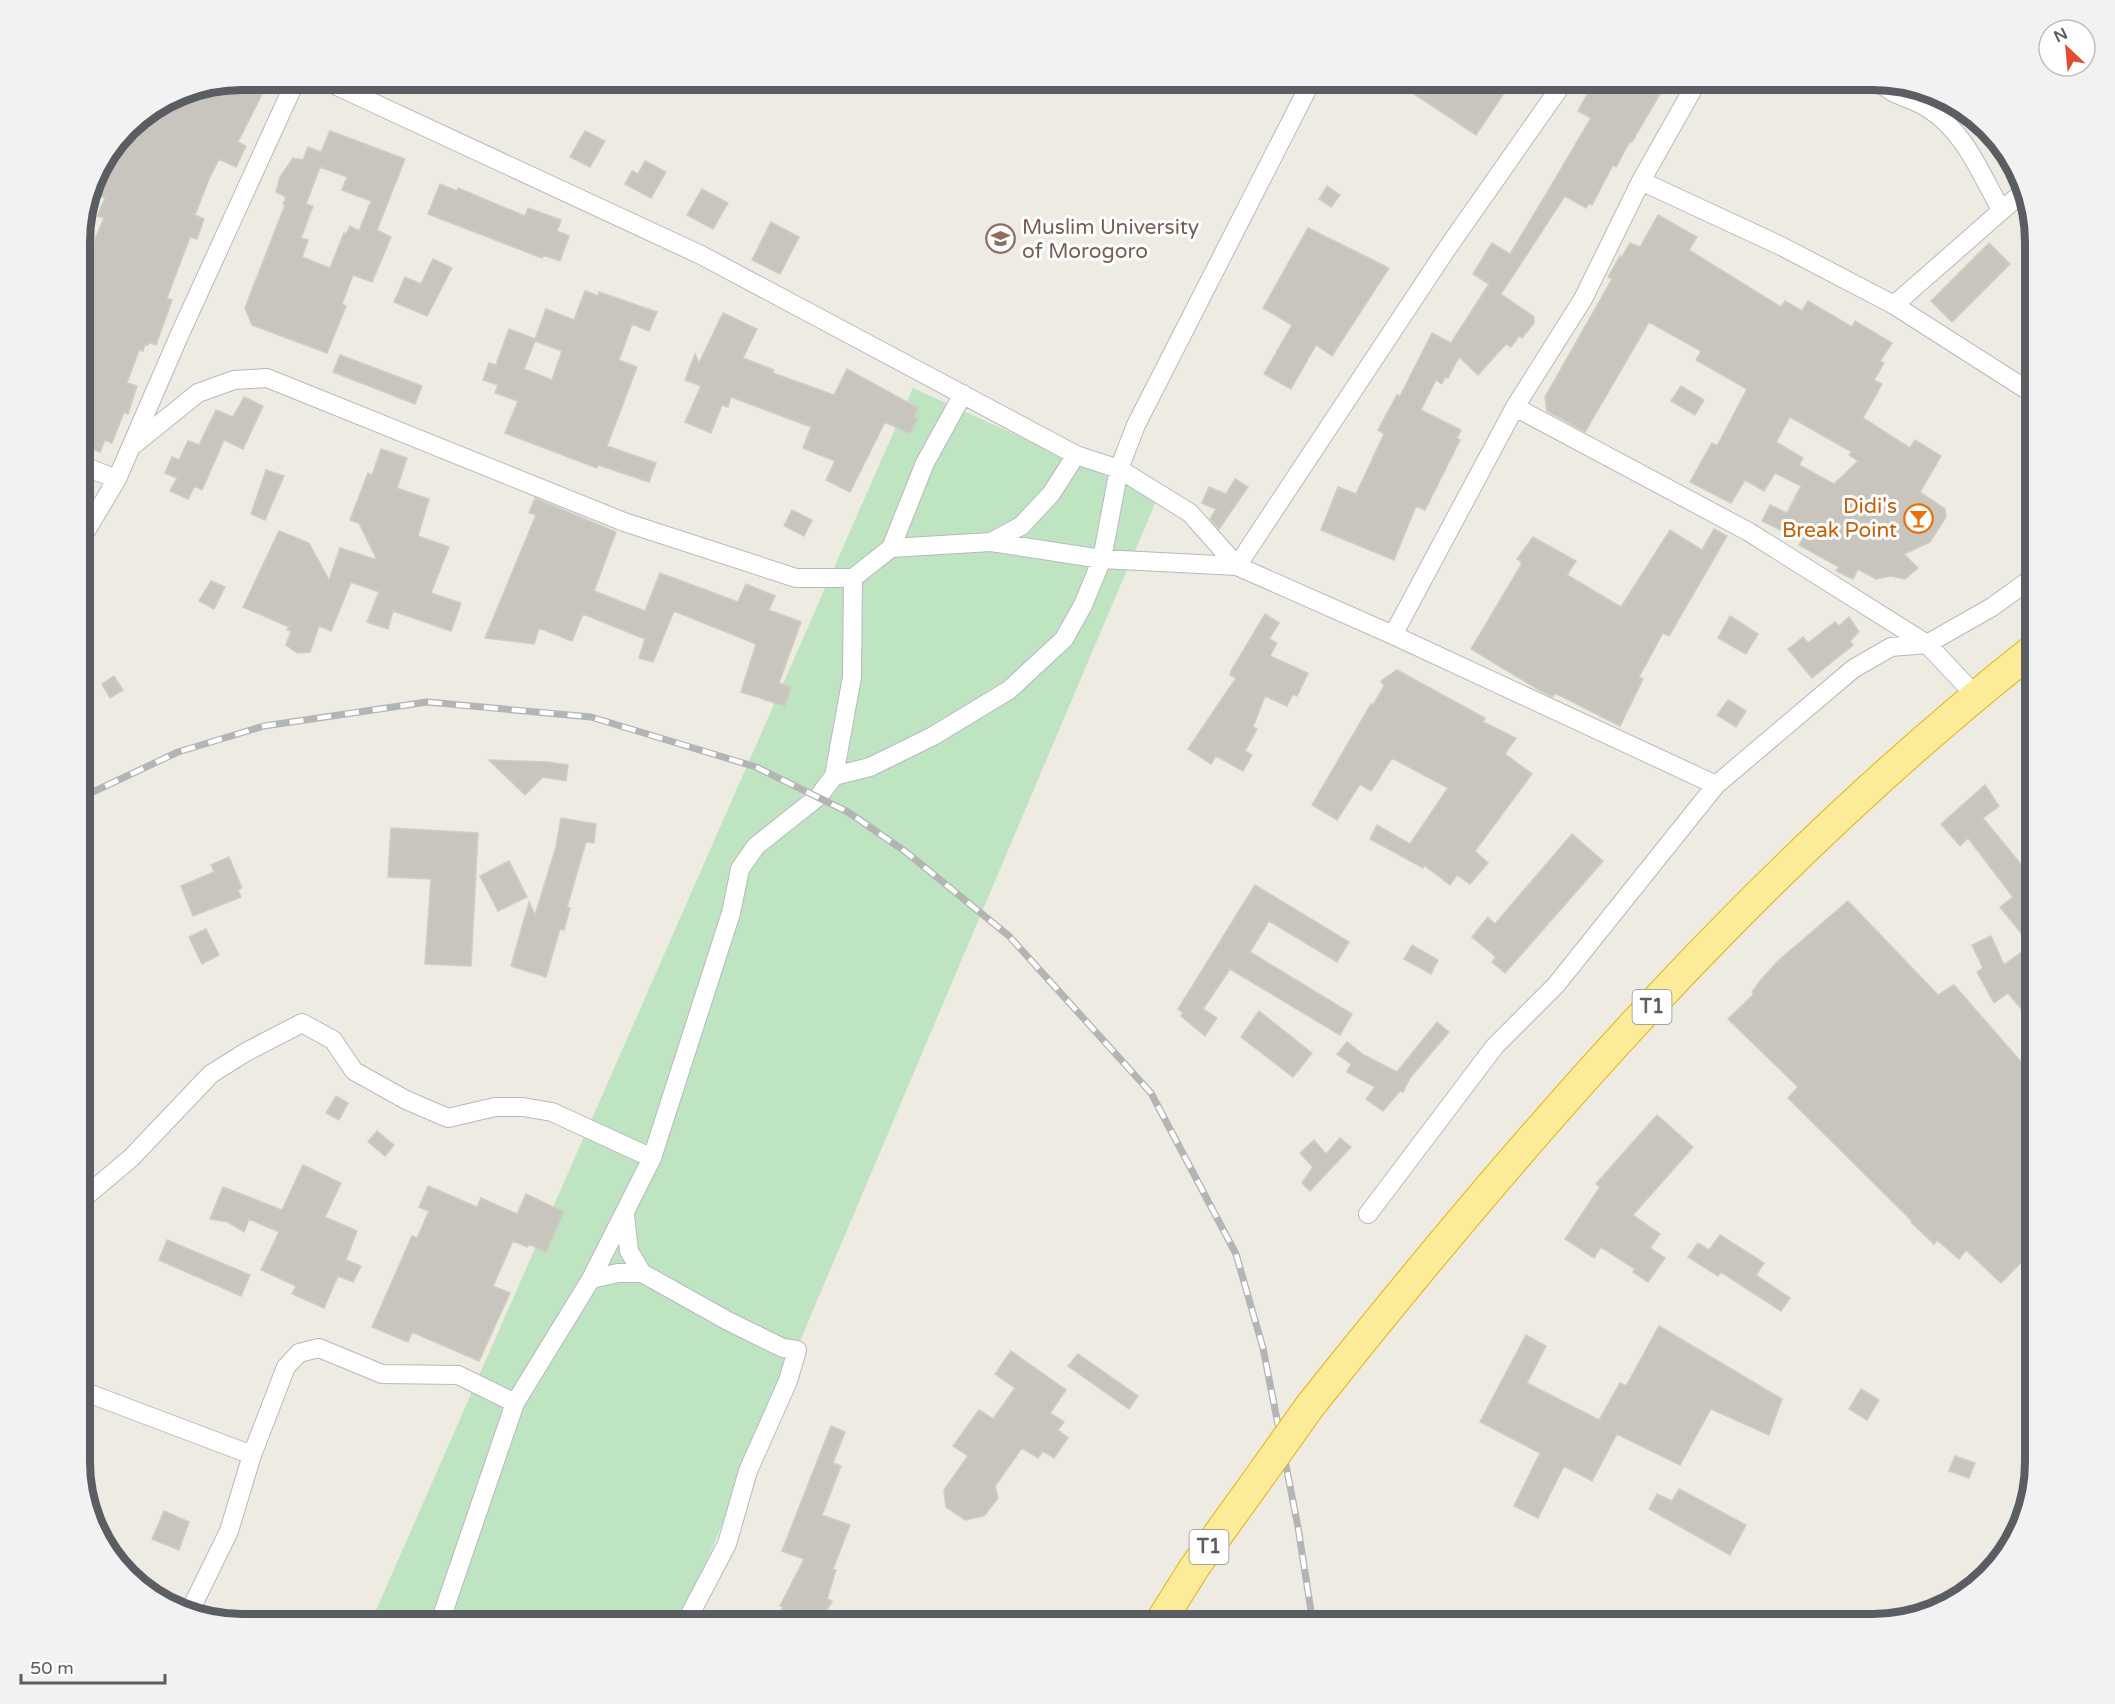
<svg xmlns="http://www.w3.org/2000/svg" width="2115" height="1704" viewBox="0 0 2115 1704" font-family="'Varela Round',sans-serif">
<rect width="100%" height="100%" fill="#edebe2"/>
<!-- green -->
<path fill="#bfe4c1" d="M 913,388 L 1157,499 L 680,1624 L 370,1624 Z"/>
<!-- building -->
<path fill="#c8c5bf" stroke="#d1cdc0" stroke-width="1.5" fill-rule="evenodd" d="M 242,80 L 269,80 L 238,142 L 246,146 L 236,167 L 219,159 L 209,179 L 195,215 L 204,219 L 197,239 L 190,237 L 167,298 L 172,300 L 156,345 L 149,342 L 148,345 L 145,344 L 143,351 L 139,350 L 127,383 L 137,386 L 128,414 L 124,412 L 112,443 L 105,440 L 100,452 L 80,445 L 80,244 L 91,248 L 104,218 L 97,216 L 105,198 L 91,191 L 96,171 L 123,135 L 132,139 L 139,118 L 180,92 Z
M 1393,80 L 1497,80 L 1508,87 L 1476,135 Z
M 1595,80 L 1668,80 L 1632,142 L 1630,141 L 1616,167 L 1613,165 L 1592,205 L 1589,203 L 1586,208 L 1565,196 L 1501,294 L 1534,317 L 1534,323 L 1522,338 L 1519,336 L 1511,347 L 1506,344 L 1478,375 L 1459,357 L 1448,378 L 1445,377 L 1442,384 L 1436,380 L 1421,410 L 1461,430 L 1457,438 L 1460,440 L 1425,510 L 1416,506 L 1394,560 L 1321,530 L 1338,487 L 1356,494 L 1384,434 L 1378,430 L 1397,395 L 1400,396 L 1432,333 L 1451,343 L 1489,284 L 1473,274 L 1492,243 L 1510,254 L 1551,186 L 1591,118 L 1578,111 Z
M 330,131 L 405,159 L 377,230 L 391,237 L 372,282 L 353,275 L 342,304 L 346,306 L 327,353 L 252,325 L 245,308 L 285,205 L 283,204 L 286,197 L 276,192 L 280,177 L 293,158 L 303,160 L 308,147 L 321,152 ZM 320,167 L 347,177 L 342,190 L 371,201 L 359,231 L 350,226 L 346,234 L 344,233 L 330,268 L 302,257 L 308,240 L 301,238 L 313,206 L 306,204 Z
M 585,131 L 605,141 L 590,167 L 570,157 Z
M 645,161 L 666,172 L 651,198 L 625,184 L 632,171 L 638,174 Z
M 440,184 L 457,191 L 458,188 L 525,216 L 528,208 L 561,220 L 557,231 L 569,236 L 560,261 L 543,255 L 542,258 L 428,214 Z
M 1327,186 L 1340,195 L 1331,207 L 1319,199 Z
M 702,189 L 728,203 L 713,229 L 687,215 Z
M 1658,215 L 1697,237 L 1689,250 L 1781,307 L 1785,301 L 1802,311 L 1808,301 L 1852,327 L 1855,321 L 1892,343 L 1880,361 L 1884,363 L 1874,380 L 1882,384 L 1863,418 L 1910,448 L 1915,440 L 1941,456 L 1920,492 L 1945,509 L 1946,517 L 1930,542 L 1904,554 L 1918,568 L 1905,579 L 1891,576 L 1876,579 L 1858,569 L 1853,579 L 1836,571 L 1839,567 L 1799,545 L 1802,540 L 1762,521 L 1770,505 L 1787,513 L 1801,486 L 1775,473 L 1764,491 L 1745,480 L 1731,503 L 1690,482 L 1712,443 L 1717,446 L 1747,389 L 1696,360 L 1701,351 L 1649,322 L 1585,432 L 1547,411 L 1545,397 L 1612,279 L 1608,277 L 1620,256 L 1622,257 L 1630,243 L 1640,247 ZM 1790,417 L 1852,452 L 1849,455 L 1858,461 L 1834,484 L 1799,465 L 1803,458 L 1776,442 Z
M 771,222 L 799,237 L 780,274 L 752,260 Z
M 1308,228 L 1389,268 L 1332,356 L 1316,345 L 1291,389 L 1264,374 L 1292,325 L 1263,308 Z
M 1989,243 L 2010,264 L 1952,322 L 1931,301 Z
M 433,259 L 452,268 L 427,316 L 394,302 L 405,277 L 421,284 Z
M 585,291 L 598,296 L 599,292 L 657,312 L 649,331 L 632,324 L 619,360 L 637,367 L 607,446 L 656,463 L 649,482 L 598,465 L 597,468 L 505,433 L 518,401 L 495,393 L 498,385 L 483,380 L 489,363 L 496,365 L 509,329 L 535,339 L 546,309 L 574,320 ZM 535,341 L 562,351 L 552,380 L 524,369 Z
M 723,313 L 757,329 L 743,358 L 774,370 L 773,373 L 834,395 L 847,369 L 918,408 L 914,417 L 918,418 L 910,434 L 885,422 L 850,492 L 826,480 L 835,461 L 803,448 L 811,427 L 731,397 L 728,407 L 722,405 L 711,433 L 685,422 L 701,386 L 685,380 L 695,354 L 699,363 Z
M 340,355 L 422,386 L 415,404 L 333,372 Z
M 1681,386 L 1704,400 L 1695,415 L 1671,401 Z
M 244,397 L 263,406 L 243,449 L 224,440 L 202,490 L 195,486 L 188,499 L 170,491 L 177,478 L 165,473 L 172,457 L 179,460 L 188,441 L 199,445 L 216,410 L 233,417 Z
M 381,449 L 407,458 L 397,488 L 429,499 L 418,536 L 449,547 L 431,593 L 461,603 L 451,631 L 393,611 L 388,629 L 367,622 L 379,592 L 351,582 L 331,631 L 319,626 L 310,652 L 297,653 L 286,645 L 291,631 L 287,630 L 289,627 L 243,607 L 279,531 L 309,543 L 329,580 L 340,548 L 377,560 L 359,523 L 350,520 L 368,473 L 372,475 Z
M 266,470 L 284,476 L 265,520 L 251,514 Z
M 1235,479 L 1248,487 L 1219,529 L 1210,519 L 1216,509 L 1202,503 L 1209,487 L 1226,494 Z
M 535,498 L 616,532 L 594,591 L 645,611 L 660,573 L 738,602 L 746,584 L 775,596 L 769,610 L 801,622 L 779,683 L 791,687 L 785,706 L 741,692 L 756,644 L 674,611 L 653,662 L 639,658 L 645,639 L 583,614 L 572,641 L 539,628 L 534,644 L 485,638 L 536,515 L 529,513 Z
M 792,510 L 812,520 L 804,536 L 784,526 Z
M 1714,529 L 1727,536 L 1669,636 L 1663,633 L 1639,677 L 1643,679 L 1620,726 L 1555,693 L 1553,697 L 1539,690 L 1471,649 L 1521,565 L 1521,561 L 1517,559 L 1533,537 L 1576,561 L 1567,575 L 1621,607 L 1670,530 L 1702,550 Z
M 211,581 L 225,587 L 214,609 L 199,601 Z
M 1265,614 L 1279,623 L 1269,639 L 1277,643 L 1270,656 L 1308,673 L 1297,696 L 1293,694 L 1287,706 L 1265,696 L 1253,727 L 1257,729 L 1245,751 L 1252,755 L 1243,771 L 1216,756 L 1211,764 L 1188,749 L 1236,678 L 1230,675 L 1231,671 Z
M 1730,616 L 1758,634 L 1746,654 L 1718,638 Z
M 1849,617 L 1859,632 L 1850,641 L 1853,645 L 1812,678 L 1788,649 L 1803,637 L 1808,643 L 1835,622 L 1839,626 Z
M 1397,670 L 1485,718 L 1483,722 L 1516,738 L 1505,754 L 1532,774 L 1475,851 L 1488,863 L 1470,884 L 1457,875 L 1450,885 L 1424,865 L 1423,868 L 1370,839 L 1377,825 L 1410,844 L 1448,788 L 1392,758 L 1371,791 L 1360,784 L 1337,820 L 1312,805 L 1371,704 L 1373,705 L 1384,686 L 1381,681 Z
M 114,676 L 123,690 L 110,698 L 102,684 Z
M 1728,700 L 1746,711 L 1736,727 L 1717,715 Z
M 489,760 L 548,762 L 568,765 L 566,781 L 543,777 L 525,795 Z
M 1985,785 L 1999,806 L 1983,818 L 2036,883 L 2036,1002 L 2023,1011 L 2008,993 L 1994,1003 L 1977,972 L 1983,968 L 1972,945 L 1991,936 L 2004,965 L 2031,945 L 2000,907 L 2013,897 L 1968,838 L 1960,846 L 1941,824 Z
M 561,818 L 596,824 L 594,843 L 586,842 L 567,907 L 570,908 L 564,930 L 560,929 L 546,977 L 511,966 L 529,902 L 535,915 L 556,847 Z
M 391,828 L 478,833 L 471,966 L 425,964 L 431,879 L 388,877 Z
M 1572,834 L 1603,861 L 1505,973 L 1492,962 L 1496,957 L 1472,937 L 1488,917 L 1495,924 Z
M 229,857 L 242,888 L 238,890 L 241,897 L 193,916 L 181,886 L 214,872 L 211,865 Z
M 509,861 L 527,897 L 498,911 L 480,876 Z
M 1255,885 L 1349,942 L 1337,962 L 1269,921 L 1250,952 L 1352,1014 L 1340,1035 L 1230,969 L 1203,1009 L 1217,1018 L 1205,1036 L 1181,1016 L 1183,1013 L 1178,1009 Z
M 1848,901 L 1938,995 L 1954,985 L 2036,1079 L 2036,1247 L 2001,1283 L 1966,1250 L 1959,1259 L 1937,1240 L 1934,1244 L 1911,1222 L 1912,1221 L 1788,1098 L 1798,1087 L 1728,1019 L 1754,994 L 1752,992 L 1759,982 L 1778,961 Z
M 206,929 L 219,955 L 202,964 L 189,937 Z
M 1412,945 L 1438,960 L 1431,974 L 1404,959 Z
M 1259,1011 L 1312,1053 L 1293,1077 L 1241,1037 Z
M 1437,1022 L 1449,1032 L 1410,1078 L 1403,1092 L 1400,1091 L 1383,1111 L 1366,1099 L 1375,1087 L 1347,1072 L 1351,1064 L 1337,1054 L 1347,1042 L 1364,1055 L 1397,1072 Z
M 336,1096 L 348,1103 L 339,1120 L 326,1113 Z
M 1657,1115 L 1693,1147 L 1633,1215 L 1660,1234 L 1650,1248 L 1665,1258 L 1648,1282 L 1633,1272 L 1635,1269 L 1601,1247 L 1594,1258 L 1565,1239 L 1600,1187 L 1596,1184 Z
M 377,1131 L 394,1145 L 385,1156 L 368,1142 Z
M 1340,1138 L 1351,1147 L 1310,1191 L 1302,1183 L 1313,1167 L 1300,1153 L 1314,1140 L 1326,1154 Z
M 303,1165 L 341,1183 L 325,1217 L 357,1231 L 346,1260 L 361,1266 L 353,1282 L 338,1276 L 324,1308 L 292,1294 L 296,1286 L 261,1270 L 279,1232 L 249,1219 L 244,1232 L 228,1222 L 210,1219 L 223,1187 L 282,1210 Z
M 428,1186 L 477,1207 L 481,1198 L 517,1214 L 526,1194 L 564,1212 L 546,1252 L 529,1244 L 527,1247 L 513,1241 L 493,1286 L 510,1293 L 479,1361 L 412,1332 L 408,1342 L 372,1327 L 412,1236 L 417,1238 L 429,1211 L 419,1207 Z
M 1720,1235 L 1764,1263 L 1756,1275 L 1790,1298 L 1781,1311 L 1721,1272 L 1718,1276 L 1688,1257 L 1698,1243 L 1709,1250 Z
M 167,1240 L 250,1275 L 241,1296 L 159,1260 Z
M 1659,1326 L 1782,1399 L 1769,1435 L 1711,1409 L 1680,1465 L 1617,1434 L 1592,1481 L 1564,1466 L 1538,1518 L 1514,1506 L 1540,1453 L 1480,1422 L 1526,1335 L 1546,1346 L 1527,1383 L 1599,1420 L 1620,1383 L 1626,1386 Z
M 1011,1351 L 1066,1390 L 1050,1413 L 1064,1422 L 1058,1430 L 1068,1438 L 1054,1458 L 1043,1451 L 1038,1458 L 1022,1448 L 995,1486 L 998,1498 L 984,1516 L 965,1520 L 946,1507 L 944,1490 L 968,1456 L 953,1446 L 979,1410 L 993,1419 L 1015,1388 L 995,1374 Z
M 1078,1354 L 1138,1396 L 1129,1409 L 1068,1366 Z
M 1861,1389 L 1879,1400 L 1867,1420 L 1849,1409 Z
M 831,1426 L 845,1432 L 833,1463 L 841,1466 L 822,1515 L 850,1525 L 833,1569 L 836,1570 L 827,1599 L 832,1601 L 820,1624 L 800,1624 L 779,1614 L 783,1607 L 780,1606 L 804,1559 L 782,1551 Z
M 1955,1456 L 1975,1463 L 1969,1478 L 1949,1471 Z
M 1679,1489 L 1746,1525 L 1730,1555 L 1649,1509 L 1657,1494 L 1672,1501 Z
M 164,1511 L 189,1522 L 179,1550 L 152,1539 Z"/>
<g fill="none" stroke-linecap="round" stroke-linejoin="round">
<defs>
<path id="minor" d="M 324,80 L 701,255 L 1076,455 L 1119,469 L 1190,513 L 1237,566 L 1393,635 L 1716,785 L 1853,669 L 1891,647 L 1927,644 L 1975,695
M 1878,80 C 1892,97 1912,97 1929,109 C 1965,132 1981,174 2001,210
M 1641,181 L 1781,246 L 1894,305 L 2035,395
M 1894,305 L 2024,191
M 1515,407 L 1749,532 L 1927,644 L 1992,607 L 2035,576
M 131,447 L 198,393 L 234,380 L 267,378 L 624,522 L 796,578 L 853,578
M 80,465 L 117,479
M 80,541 L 117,479 L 179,336 L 296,80
M 991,542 L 1021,526 L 1051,494 L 1076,455
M 891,548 L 991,542 L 1102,559 L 1237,566 L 1446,250 L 1565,80
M 1393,635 L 1515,407 L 1583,299 L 1641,181 L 1698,80
M 834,776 L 870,767 L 933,736 L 1009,690 L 1064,639 L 1083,605 L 1102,559 L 1119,469 L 1136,425 L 1312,80
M 80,1201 L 131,1158 L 211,1074 L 246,1052 L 302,1023 L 333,1040 L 354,1071 L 406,1100 L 448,1118 L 495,1107 L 523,1107 L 552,1112 L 652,1158
M 1368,1214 L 1495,1046 L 1556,985 L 1716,785
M 625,1215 L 629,1251 L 642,1273 L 728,1321 L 783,1348 L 797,1350 L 788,1381 L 748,1471 L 727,1544 L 685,1624
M 591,1279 L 618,1273 L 642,1273
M 80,1390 L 252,1455 L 229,1531 L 188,1615
M 252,1455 L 286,1367 L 299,1353 L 319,1348 L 382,1374 L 458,1375 L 515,1403
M 435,1624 L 442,1616 L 515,1403 L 591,1279 L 652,1158 L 731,913 L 740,869 L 756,846 L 819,796 L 834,776 L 852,677 L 853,578 L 891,548 L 925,463 L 963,394"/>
<path id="trunk" d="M 1310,1406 C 1527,1133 1761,864 2035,648
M 1159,1624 L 1194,1568 L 1263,1472"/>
</defs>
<!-- minor casing -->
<use href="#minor" stroke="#b7b9be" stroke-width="20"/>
<!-- trunk casing -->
<use href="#trunk" stroke="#e8b106" stroke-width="32"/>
<!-- minor -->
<use href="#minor" stroke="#fff" stroke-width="18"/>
<!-- trunk -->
<use href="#trunk" stroke="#fcec9a" stroke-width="30"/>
<defs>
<path id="rail" d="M 80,798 L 178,752 L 264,726 L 427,702 L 591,717 L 756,767 L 848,812 L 906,852 L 1009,936 L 1151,1093 L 1236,1254 L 1263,1348 L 1298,1527 L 1313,1624"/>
</defs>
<!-- rail casing -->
<use href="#rail" stroke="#b3b4b4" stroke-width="7"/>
<!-- rail -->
<use href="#rail" stroke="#fff" stroke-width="4.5" stroke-dasharray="14" stroke-linecap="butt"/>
<defs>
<path id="trunk-bridge" d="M 1263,1472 L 1310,1406"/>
</defs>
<!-- trunk-bridge casing -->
<use href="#trunk-bridge" stroke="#e8b106" stroke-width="32" stroke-linecap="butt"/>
<!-- trunk-bridge -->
<use href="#trunk-bridge" stroke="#fcec9a" stroke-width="30"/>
</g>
<!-- icons -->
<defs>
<symbol id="university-ring" viewBox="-11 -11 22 22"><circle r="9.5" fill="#fff" stroke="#8d6e63" stroke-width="1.5"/><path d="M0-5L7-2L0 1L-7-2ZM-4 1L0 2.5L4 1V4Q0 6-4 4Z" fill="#8d6e63"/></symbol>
<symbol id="bar-ring" viewBox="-11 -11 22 22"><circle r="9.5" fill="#fff" stroke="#e8710a" stroke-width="1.5"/><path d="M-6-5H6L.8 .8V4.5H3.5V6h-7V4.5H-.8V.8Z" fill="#e8710a"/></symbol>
</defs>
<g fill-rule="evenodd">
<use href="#university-ring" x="984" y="222" width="33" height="33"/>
<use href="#bar-ring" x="1902" y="502" width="33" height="33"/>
</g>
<g text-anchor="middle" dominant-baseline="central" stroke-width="6" stroke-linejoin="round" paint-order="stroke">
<!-- shield labels -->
<g fill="#fff" stroke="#8c8e91" stroke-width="1.5">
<rect x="1632.5" y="990" width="39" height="34" rx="4.5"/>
<rect x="1189.5" y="1530" width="39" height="34" rx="4.5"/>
</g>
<g font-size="20" font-weight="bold" fill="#5a5d62">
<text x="1652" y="1007">T1</text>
<text x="1209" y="1547">T1</text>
</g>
<!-- education labels -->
<g font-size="21" fill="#785e54" stroke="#fff" text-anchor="start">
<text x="1022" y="227">Muslim University<tspan x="1022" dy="24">of Morogoro</tspan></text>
</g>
<!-- food labels -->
<g font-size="21" fill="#c56008" stroke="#fff" text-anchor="end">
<text x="1897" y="506">Didi's<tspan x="1897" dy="24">Break Point</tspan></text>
</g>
</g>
<!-- crop -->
<path d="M0 0H2115V1704H0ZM242 90H1873A152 152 0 0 1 2025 242V1462A152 152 0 0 1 1873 1614H242A152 152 0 0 1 90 1462V242A152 152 0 0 1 242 90Z" fill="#f2f2f2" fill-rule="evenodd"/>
<path fill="none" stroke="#5a5d62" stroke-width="8" d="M242 90H1873A152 152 0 0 1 2025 242V1462A152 152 0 0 1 1873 1614H242A152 152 0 0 1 90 1462V242A152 152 0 0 1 242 90Z"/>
<!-- north arrow -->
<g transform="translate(2067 48) rotate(334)"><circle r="28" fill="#ffffff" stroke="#bdbec0" stroke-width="1.5"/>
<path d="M0-4.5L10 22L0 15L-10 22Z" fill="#e44a31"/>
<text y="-9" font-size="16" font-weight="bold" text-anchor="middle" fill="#5a5d62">N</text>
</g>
<!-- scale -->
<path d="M21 1674v9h144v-9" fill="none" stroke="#5a5d62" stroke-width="3"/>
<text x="30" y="1674" font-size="18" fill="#5a5d62" stroke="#ffffff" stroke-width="4.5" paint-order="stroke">50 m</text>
</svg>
